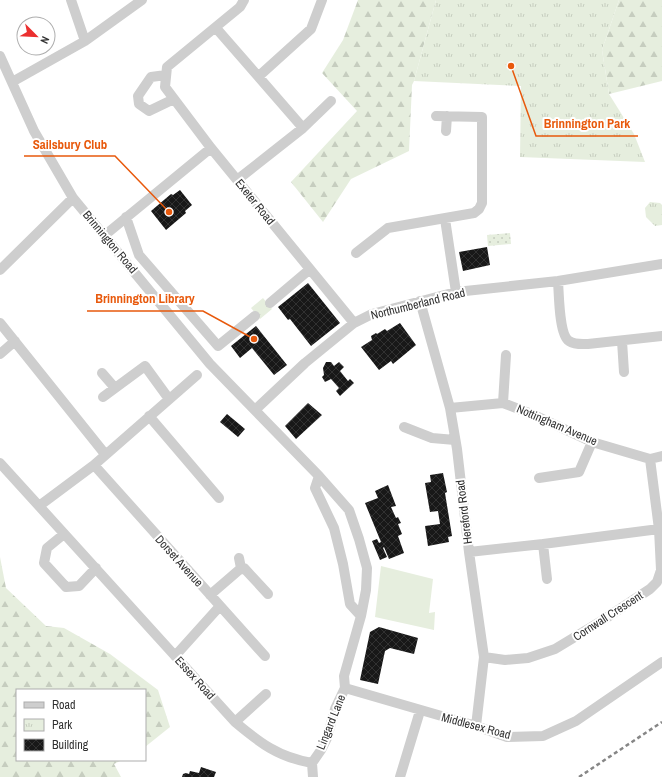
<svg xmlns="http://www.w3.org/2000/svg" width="662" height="777" viewBox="0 0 662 777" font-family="'Archivo Narrow',sans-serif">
<defs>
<pattern id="forest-firs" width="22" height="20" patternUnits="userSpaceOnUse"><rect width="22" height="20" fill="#e6eede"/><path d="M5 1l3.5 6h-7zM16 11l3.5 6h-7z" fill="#c6cdbf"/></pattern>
<pattern id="park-tufts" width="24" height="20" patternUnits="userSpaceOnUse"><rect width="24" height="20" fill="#e6eede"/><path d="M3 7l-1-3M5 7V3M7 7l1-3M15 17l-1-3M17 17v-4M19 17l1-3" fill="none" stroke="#c6cdbf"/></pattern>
<pattern id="garden-dots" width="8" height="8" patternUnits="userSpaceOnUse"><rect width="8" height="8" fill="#e6eede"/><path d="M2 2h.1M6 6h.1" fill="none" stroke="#c6cdbf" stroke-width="1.8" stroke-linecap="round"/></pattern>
<pattern id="building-cross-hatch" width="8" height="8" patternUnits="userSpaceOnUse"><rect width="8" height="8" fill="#181818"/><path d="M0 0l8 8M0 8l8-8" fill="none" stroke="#313131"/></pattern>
</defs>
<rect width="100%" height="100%" fill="#fff"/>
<!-- grass -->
<path fill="#e6eede" d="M 381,566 L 433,579 L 429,613 L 435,612 L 434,630 L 375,617 Z"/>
<!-- forest -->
<path fill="url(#forest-firs)" d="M 358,0 L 436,0 L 414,81 L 412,85 L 409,151 L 351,179 L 323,222 L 291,182 L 357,111 L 322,73 L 343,40 Z
M 619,0 L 662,0 L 662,81 L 609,94 L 602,50 Z
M 0,557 L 6,588 L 46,626 L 64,628 L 110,654 L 158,690 L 170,727 L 145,747 L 145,690 L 17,690 L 17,760 L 122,760 L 114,764 L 121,777 L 0,777 Z"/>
<!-- park -->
<path fill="url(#park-tufts)" d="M 436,0 L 619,0 L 602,50 L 609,94 L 634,134 L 645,162 L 520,157 L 521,86 L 414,81 Z
M 650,202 L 660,203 L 662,205 L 662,225 L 655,226 L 646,217 L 645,208 Z
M 263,298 L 272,309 L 260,319 L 251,308 Z"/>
<!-- garden -->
<path fill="url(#garden-dots)" d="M 510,233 L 511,244 L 488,246 L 487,235 Z"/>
<!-- building -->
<path fill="url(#building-cross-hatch)" d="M 180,190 L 192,205 L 185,211 L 186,213 L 166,230 L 151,211 L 171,194 L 173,195 Z
M 487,247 L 490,265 L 463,271 L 459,252 Z
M 308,283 L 340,323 L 311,346 L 290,319 L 288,320 L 278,307 Z
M 400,323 L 416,345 L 393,364 L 391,361 L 379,370 L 361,347 L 372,340 L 371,336 L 376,333 L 377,334 L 385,329 L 387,331 Z
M 256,326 L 287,365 L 274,375 L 252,348 L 240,358 L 231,346 Z
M 326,362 L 331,362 L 334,366 L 339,362 L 344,367 L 340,371 L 348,381 L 350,379 L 354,383 L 340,396 L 336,391 L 339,388 L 331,379 L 325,382 L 322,377 L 324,375 L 323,368 Z
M 308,403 L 322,415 L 296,439 L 285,426 Z
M 227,414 L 245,429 L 238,437 L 220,422 Z
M 443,473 L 447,492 L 445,493 L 452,536 L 448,537 L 449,542 L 428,546 L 425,526 L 440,524 L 438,511 L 430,512 L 425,483 L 431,482 L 430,475 Z
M 388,485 L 396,506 L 391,507 L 396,518 L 398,517 L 401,523 L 398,524 L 402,534 L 398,536 L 404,553 L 389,559 L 384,547 L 383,548 L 387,557 L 380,560 L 372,541 L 377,539 L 379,543 L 381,542 L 365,503 L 378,498 L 375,491 Z
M 379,627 L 418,638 L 414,654 L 390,648 L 385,651 L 378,684 L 360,680 L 370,632 Z
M 201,767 L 216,772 L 214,777 L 182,777 L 183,774 L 186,773 L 189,774 L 190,771 L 199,773 Z"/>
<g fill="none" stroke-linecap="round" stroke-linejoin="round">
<!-- minor -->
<path stroke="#cecece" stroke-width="10" d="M 71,0 L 85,41
M 244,0 L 240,7 L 167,67 L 165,87 L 211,148 L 354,323
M 216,28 L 303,128
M 0,56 L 34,131 L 73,198 L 210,364 L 319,476 L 349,510 L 359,539 L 367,568 L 366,590 L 361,616 L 344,676 L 345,688
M 166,75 L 151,77 L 138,96 L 139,104 L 149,111 L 174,99
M 259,76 L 311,29 L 322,0
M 12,82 L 85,41 L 142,0
M 446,131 L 447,116
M 237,180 L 303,128 L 331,101
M 126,217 L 139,255 L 218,346 L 255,316
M 445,219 L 456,292
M 105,235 L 211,148
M 356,253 L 388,228 L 474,213 L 479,209 L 482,203 L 482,117 L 436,116
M 0,270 L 73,198
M 558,281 C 559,294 559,335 569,341 C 575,345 582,344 588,344 L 662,336
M 420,301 L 450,408 L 457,449 L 469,552 L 484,657 L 476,726
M 270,303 L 309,270
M 0,323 L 105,454
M 622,341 L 624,372
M 0,354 L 15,341
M 102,373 L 115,388
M 103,397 L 145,366 L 169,399
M 503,403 L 506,355
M 450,408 L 503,403 L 534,415 L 592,442 L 650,459 L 662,456
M 255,410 L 305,363 L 354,323 L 372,314 L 456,292 L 558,281 L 662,264
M 149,416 L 219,498
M 404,427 L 432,438 L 455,440
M 0,463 L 235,722 C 260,743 278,757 312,763
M 94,465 L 265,656
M 319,476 L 315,488 L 334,528 L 343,564 L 350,604 L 361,616
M 539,478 L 579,472 L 592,442
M 39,506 L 94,465 L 197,375
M 64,534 L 47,548 L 44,563 L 66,587 L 79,586 L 96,568
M 543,544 L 547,579
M 469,552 L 543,544 L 659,529
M 239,558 L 241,568
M 210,595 L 239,570 L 244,568 L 268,594
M 175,656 L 220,606
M 484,657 L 505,660 L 528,658 L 555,649 L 603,620 L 650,589 L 657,582 L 661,570 L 659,529 L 650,459
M 345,688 L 476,726 L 507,737 L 543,736 L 576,721 L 662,662
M 235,722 L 266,694
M 313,777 L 312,763 L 321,750 L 327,738 L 335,709 L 345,688
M 400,777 L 420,711"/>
<!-- rail -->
<path stroke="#868686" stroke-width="2.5" stroke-dasharray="4 3" stroke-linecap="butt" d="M 579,777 L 662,722"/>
</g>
<g text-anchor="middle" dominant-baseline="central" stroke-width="4" stroke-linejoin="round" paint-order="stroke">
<!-- street labels -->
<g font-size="12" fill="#313131" stroke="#fff">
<text transform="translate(255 202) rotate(51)">Exeter Road</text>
<text transform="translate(110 242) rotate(50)">Brinnington Road</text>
<text transform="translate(418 304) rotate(-14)">Northumberland Road</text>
<text transform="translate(557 425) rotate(23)">Nottingham Avenue</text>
<text transform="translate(464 512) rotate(-97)">Hereford Road</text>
<text transform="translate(179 561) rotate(48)">Dorset Avenue</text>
<text transform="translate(608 616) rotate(-33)">Cornwall Crescent</text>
<text transform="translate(195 678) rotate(48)">Essex Road</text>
<text transform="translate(331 722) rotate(-68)">Lingard Lane</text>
<text transform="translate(476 726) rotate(15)">Middlesex Road</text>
</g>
</g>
<!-- callouts -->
<path fill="none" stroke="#e8590c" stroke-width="1.5" d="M511 66L536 136H638M169 212L115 156H24M254 339L203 311H87"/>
<g fill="#e8590c" stroke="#fff" stroke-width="1.5">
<circle cx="511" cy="66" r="4"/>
<circle cx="169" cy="212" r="4"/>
<circle cx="254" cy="339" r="4"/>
</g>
<g font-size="13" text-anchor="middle" font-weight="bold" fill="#e8590c" stroke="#fff" stroke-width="4" stroke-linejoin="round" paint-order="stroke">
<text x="587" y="128">Brinnington Park</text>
<text x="70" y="149">Sailsbury Club</text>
<text x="145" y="303">Brinnington Library</text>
</g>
<!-- legend -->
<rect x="16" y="689" width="130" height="72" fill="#ffffff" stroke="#adadad"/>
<rect x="24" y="702" width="20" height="6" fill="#cecece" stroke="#adadad"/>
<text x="52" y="709" font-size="12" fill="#313131">Road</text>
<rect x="24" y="719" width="20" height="12" fill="url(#park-tufts)" stroke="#adadad"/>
<text x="52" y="729" font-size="12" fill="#313131">Park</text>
<rect x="24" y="739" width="20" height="12" fill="url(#building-cross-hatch)" stroke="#adadad"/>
<text x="52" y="749" font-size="12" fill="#313131">Building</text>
<!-- north arrow -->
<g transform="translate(36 36) rotate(114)"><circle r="19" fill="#ffffff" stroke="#adadad"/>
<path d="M0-3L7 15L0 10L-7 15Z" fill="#eb2f2f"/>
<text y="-6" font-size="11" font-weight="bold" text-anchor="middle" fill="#313131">N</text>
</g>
</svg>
